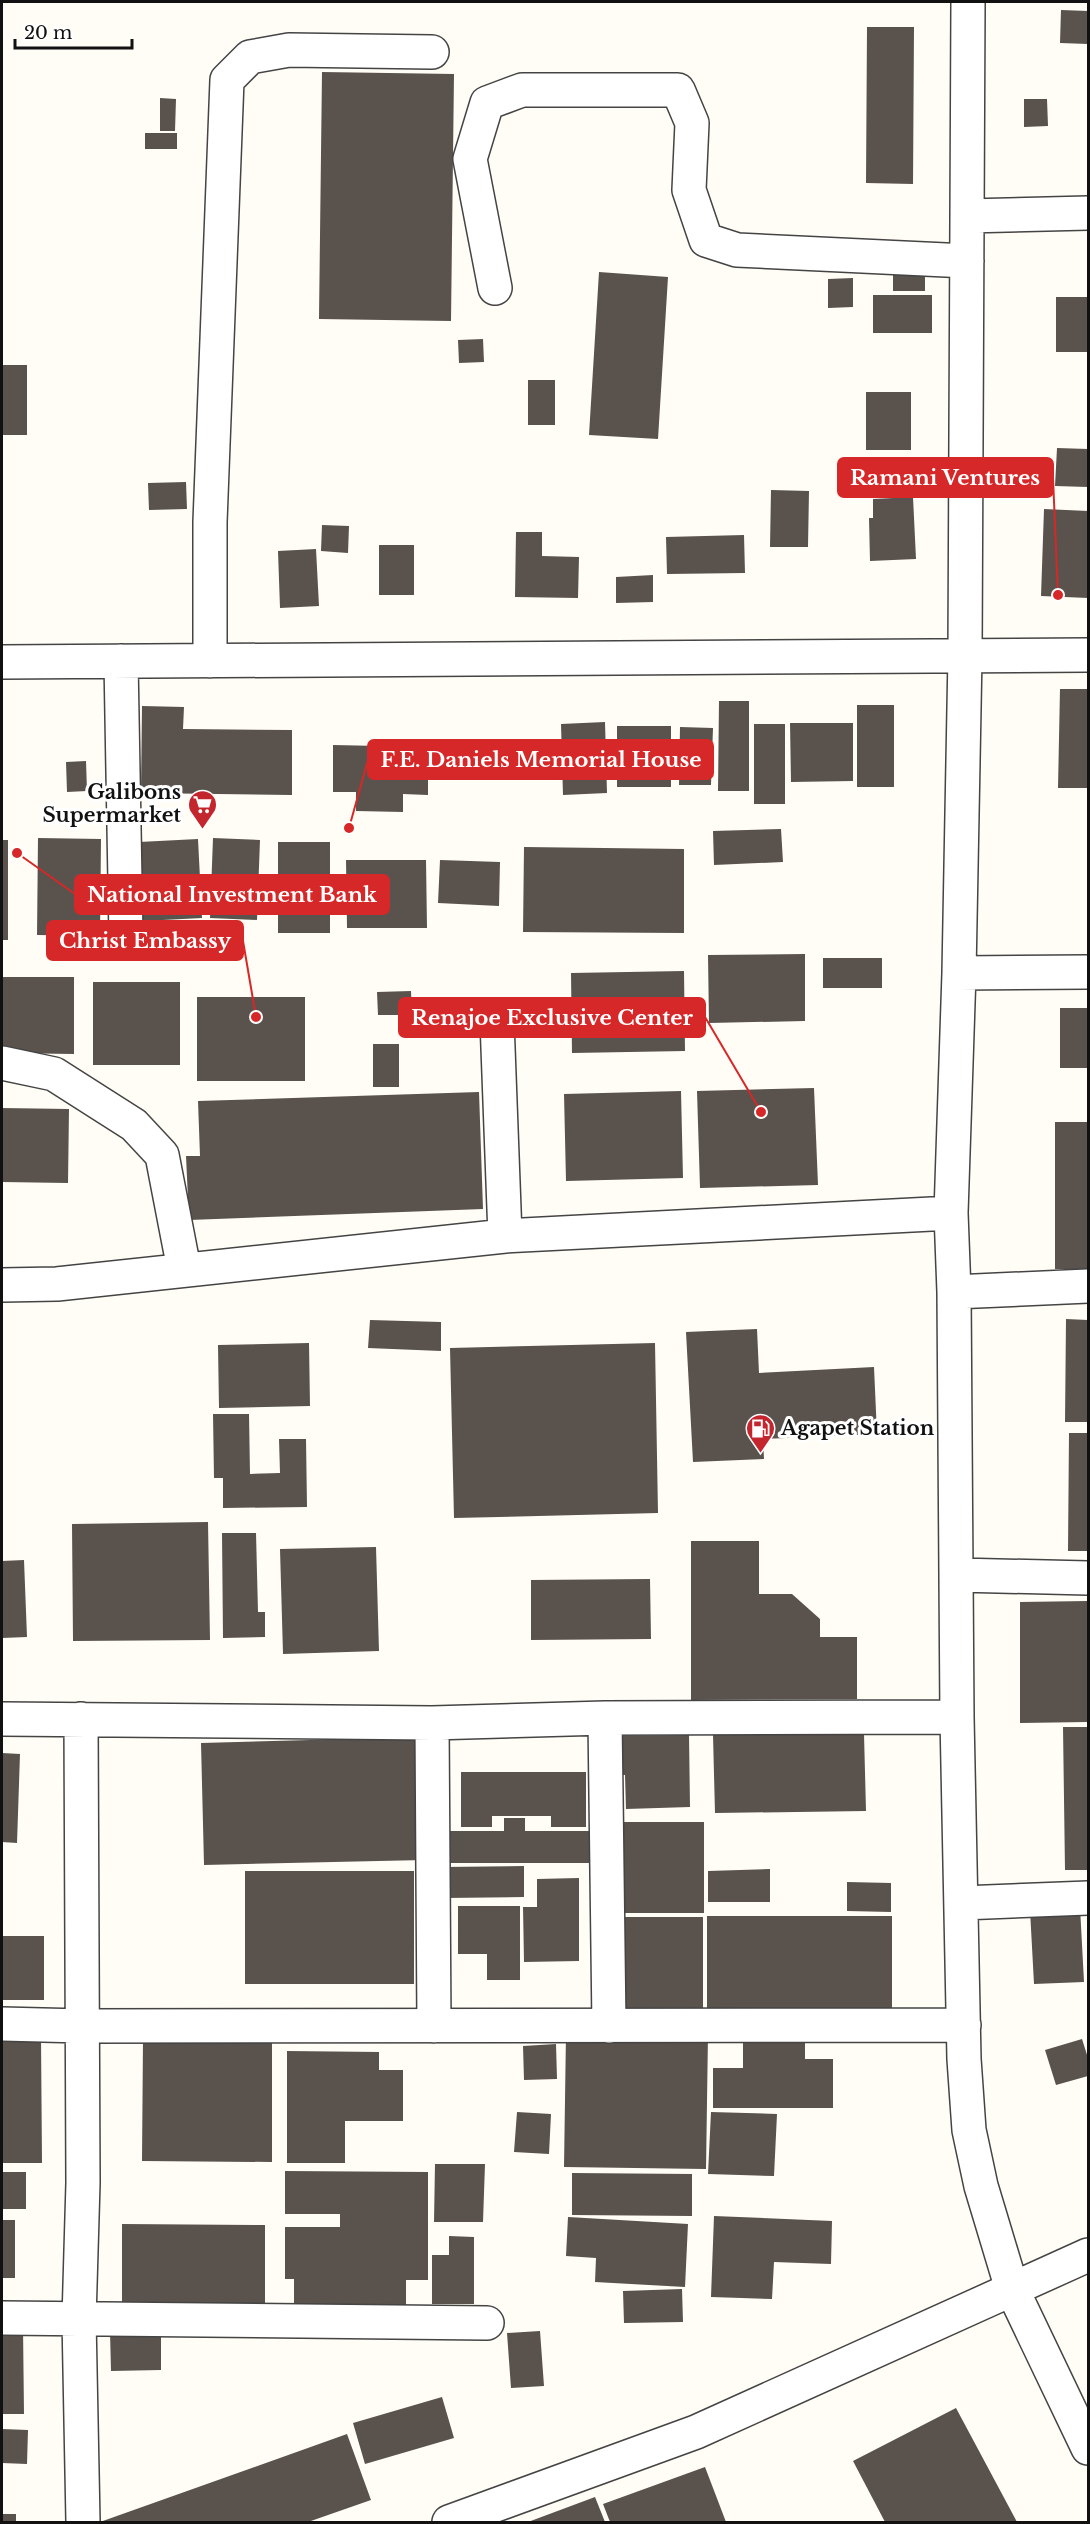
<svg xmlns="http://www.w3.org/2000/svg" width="1090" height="2524" viewBox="0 0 1090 2524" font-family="'Libre Baskerville',serif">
<rect width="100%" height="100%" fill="#fffdf5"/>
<!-- building -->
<path fill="#5a524d" d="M 1061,10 L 1088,11 L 1088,44 L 1060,43 Z
M 867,27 L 914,27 L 913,184 L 866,183 Z
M 322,72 L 454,74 L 451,321 L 319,319 Z
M 160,98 L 176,99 L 175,131 L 160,131 Z
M 1024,99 L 1047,99 L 1048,126 L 1024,127 Z
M 145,133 L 177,133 L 177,149 L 145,149 Z
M 893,262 L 925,262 L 925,291 L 893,291 Z
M 599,272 L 668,277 L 658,439 L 589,435 Z
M 853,278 L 853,307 L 828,308 L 828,279 Z
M 873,295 L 932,295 L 932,333 L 873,333 Z
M 1056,297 L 1088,297 L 1088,352 L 1056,352 Z
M 483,339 L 484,362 L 459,363 L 458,340 Z
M 2,365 L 27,365 L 27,435 L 2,435 Z
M 528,380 L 555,380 L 555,425 L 528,425 Z
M 866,392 L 911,392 L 911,450 L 866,450 Z
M 1057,448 L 1088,449 L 1088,487 L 1055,486 Z
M 186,482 L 187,509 L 149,510 L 148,483 Z
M 771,490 L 809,491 L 808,547 L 770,547 Z
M 913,497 L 916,559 L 870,561 L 869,518 L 873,518 L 873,499 Z
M 1044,509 L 1088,511 L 1088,598 L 1041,596 Z
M 322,525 L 349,526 L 348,553 L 321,551 Z
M 516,532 L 542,532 L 542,556 L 579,557 L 578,598 L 515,597 Z
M 744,535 L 745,573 L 667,574 L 666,537 Z
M 379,545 L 414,545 L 414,595 L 379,595 Z
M 316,549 L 319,606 L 280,608 L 278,551 Z
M 653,575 L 653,602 L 616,603 L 616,577 Z
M 1060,689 L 1088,689 L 1088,788 L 1058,788 Z
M 719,701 L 749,701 L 749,791 L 718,791 Z
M 857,705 L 894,705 L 894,787 L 857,787 Z
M 142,706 L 184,707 L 183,729 L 292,730 L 292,795 L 141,793 Z
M 605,722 L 607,793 L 563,795 L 561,724 Z
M 790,723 L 853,723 L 853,781 L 791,782 Z
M 754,724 L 785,724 L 785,804 L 754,804 Z
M 617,726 L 671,726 L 671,787 L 617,787 Z
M 680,727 L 713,728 L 711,785 L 679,785 Z
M 333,745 L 428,747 L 428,795 L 403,794 L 403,812 L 356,811 L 356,792 L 333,792 Z
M 86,761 L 87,791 L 67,792 L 66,762 Z
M 781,829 L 783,862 L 714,865 L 713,831 Z
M 38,838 L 101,839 L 100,936 L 37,935 Z
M 213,838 L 260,840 L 257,920 L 210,918 Z
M 198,839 L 202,918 L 143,921 L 139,842 Z
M 2,840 L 8,840 L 8,940 L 2,940 Z
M 278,842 L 330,842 L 330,933 L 278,933 Z
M 524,847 L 684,849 L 684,933 L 523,932 Z
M 346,860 L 426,860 L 427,928 L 347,928 Z
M 440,860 L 500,862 L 499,906 L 438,903 Z
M 805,954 L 805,1021 L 709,1023 L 708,955 Z
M 823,958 L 882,958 L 882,988 L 823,988 Z
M 684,971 L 685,1051 L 572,1053 L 571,973 Z
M 2,977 L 74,977 L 74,1054 L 2,1053 Z
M 93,982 L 180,982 L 180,1065 L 93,1065 Z
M 411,991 L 412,1015 L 378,1015 L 377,992 Z
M 197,997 L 305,997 L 305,1081 L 197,1081 Z
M 1060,1008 L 1088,1008 L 1088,1068 L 1060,1068 Z
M 373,1044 L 399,1044 L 399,1087 L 373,1087 Z
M 814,1088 L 818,1185 L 700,1188 L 697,1091 Z
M 681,1091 L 683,1178 L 566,1181 L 564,1094 Z
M 479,1092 L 483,1209 L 189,1220 L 186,1156 L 200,1156 L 198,1101 Z
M 2,1108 L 69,1109 L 68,1183 L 2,1182 Z
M 1055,1122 L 1088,1122 L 1088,1269 L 1055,1269 Z
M 1066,1319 L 1088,1320 L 1088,1422 L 1065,1422 Z
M 370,1320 L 441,1322 L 441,1351 L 368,1348 Z
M 757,1329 L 759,1373 L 874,1367 L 877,1434 L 763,1439 L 764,1459 L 693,1462 L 686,1332 Z
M 309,1343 L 310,1406 L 219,1408 L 218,1345 Z
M 655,1343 L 658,1513 L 454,1518 L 450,1348 Z
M 213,1414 L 249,1414 L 250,1474 L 280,1473 L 279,1439 L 306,1439 L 307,1507 L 223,1508 L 223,1478 L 214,1478 Z
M 1069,1433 L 1088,1433 L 1088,1551 L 1068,1551 Z
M 208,1522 L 210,1640 L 73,1641 L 72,1524 Z
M 222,1533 L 256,1533 L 258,1612 L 265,1612 L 265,1637 L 223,1638 Z
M 691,1541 L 759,1541 L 759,1594 L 792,1594 L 820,1619 L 820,1637 L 857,1637 L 857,1699 L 691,1700 Z
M 376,1547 L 379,1651 L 283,1654 L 280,1549 Z
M 24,1560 L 27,1637 L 2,1638 L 2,1561 Z
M 650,1579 L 651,1639 L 531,1640 L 531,1580 Z
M 1088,1601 L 1088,1722 L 1020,1723 L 1020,1602 Z
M 1063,1727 L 1088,1727 L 1088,1870 L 1065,1870 Z
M 864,1734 L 866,1811 L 715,1813 L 713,1735 Z
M 689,1735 L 690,1807 L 626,1809 L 625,1775 L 619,1775 L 618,1736 Z
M 421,1737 L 424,1860 L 204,1865 L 201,1743 Z
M 2,1753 L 20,1754 L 17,1843 L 2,1842 Z
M 461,1772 L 586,1772 L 586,1827 L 551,1827 L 551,1816 L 492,1816 L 492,1827 L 461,1827 Z
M 504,1818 L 525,1818 L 525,1831 L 592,1831 L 592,1863 L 443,1863 L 443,1831 L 504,1831 Z
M 623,1822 L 704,1822 L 704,1913 L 623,1913 Z
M 524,1866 L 524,1897 L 444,1898 L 444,1867 Z
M 770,1869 L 770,1902 L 708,1902 L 708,1871 Z
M 245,1871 L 414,1871 L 414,1984 L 245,1984 Z
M 579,1878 L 579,1961 L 524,1962 L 523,1907 L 537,1907 L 537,1879 Z
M 847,1882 L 891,1883 L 891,1912 L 847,1911 Z
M 458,1906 L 520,1906 L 520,1980 L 487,1980 L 487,1954 L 458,1954 Z
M 1080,1907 L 1084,1982 L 1034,1984 L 1030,1910 Z
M 707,1916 L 892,1916 L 892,2014 L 707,2014 Z
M 622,1917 L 703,1917 L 703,2014 L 623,2014 Z
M 2,1936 L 44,1936 L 44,2000 L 2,2000 Z
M 566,2033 L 708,2034 L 706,2169 L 564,2167 Z
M 743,2036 L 805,2036 L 805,2059 L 833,2059 L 833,2108 L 713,2108 L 713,2068 L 743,2068 Z
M 2,2037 L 41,2037 L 42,2163 L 2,2163 Z
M 143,2039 L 272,2040 L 272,2162 L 142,2161 Z
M 1082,2039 L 1088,2058 L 1088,2076 L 1056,2085 L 1045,2050 Z
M 556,2044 L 557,2079 L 524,2080 L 523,2046 Z
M 287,2051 L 379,2052 L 379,2070 L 403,2070 L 403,2121 L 345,2121 L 345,2163 L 287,2163 Z
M 517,2112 L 551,2114 L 549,2154 L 514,2152 Z
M 711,2112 L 777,2114 L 774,2176 L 708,2174 Z
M 435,2164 L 485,2164 L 483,2222 L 434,2222 Z
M 285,2171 L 428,2172 L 428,2280 L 406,2280 L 406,2313 L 294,2312 L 294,2279 L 285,2279 L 285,2227 L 340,2227 L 340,2214 L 285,2214 Z
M 2,2172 L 26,2172 L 26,2209 L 2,2209 Z
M 572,2173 L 692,2174 L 692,2216 L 572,2215 Z
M 714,2216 L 832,2221 L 831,2264 L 774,2262 L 772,2299 L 711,2297 Z
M 568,2217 L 688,2224 L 685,2287 L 595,2282 L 596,2258 L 566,2256 Z
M 2,2220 L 15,2220 L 15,2278 L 2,2278 Z
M 122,2224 L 265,2225 L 265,2306 L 122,2305 Z
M 449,2236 L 474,2237 L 474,2304 L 432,2304 L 432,2255 L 449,2255 Z
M 682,2289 L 683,2322 L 624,2323 L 623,2291 Z
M 23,2327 L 24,2414 L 2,2414 L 2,2328 Z
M 161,2330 L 161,2370 L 111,2371 L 110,2331 Z
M 540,2331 L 544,2386 L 511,2388 L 507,2333 Z
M 442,2397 L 454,2438 L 365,2464 L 353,2423 Z
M 956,2408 L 1017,2522 L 885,2522 L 853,2461 Z
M 2,2429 L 28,2430 L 27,2464 L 2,2463 Z
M 347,2434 L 371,2500 L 308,2522 L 100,2522 Z
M 705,2467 L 726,2522 L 610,2522 L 603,2504 Z
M 595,2497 L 605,2522 L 528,2522 Z
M 2,2514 L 16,2514 L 16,2522 L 2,2522 Z"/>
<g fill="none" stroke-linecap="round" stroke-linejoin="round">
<defs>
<path id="minor" d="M 968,2 L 965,655 L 959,973 L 951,1213 L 954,1292 L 957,1717 L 964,2059 L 969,2130 L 981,2186 L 1012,2289 L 1088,2448
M 967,216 L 1088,213
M 495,288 L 470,159 L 487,103 L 522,90 L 678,90 L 692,123 L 689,190 L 706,240 L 737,250 L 967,261
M 121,661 L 126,938
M 210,661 L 210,522 L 227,80 L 250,57 L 289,50 L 432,52
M 2,662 L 1088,655
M 959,973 L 1088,972
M 497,1021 L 505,1236
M 2,1063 L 54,1074 L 134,1125 L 162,1155 L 184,1269
M 2,1285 L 57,1284 L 505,1236 L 951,1213
M 954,1292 L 1088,1286
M 958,1575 L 1088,1578
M 605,1718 L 609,2026
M 2,1719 L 432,1723 L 605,1718 L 957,1717
M 81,1719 L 83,2183 L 79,2319 L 83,2522
M 432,1723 L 434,2026
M 962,1903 L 1088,1898
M 2,2024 L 83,2026 L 964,2025
M 2,2318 L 487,2323
M 449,2522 L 696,2432 L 1088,2255"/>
</defs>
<!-- minor casing -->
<use href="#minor" stroke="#444" stroke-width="36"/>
<!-- minor -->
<use href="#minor" stroke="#fff" stroke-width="33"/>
</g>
<!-- icons -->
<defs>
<symbol id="supermarket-pin" viewBox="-11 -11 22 30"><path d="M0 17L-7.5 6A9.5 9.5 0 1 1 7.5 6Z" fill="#c4262e" stroke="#fff"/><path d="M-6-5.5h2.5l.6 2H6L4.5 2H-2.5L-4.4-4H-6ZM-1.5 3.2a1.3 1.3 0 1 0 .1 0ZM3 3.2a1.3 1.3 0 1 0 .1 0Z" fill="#fff"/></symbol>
<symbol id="fuel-pin" viewBox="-11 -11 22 30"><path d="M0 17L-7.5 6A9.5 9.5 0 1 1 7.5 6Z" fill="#c4262e" stroke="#fff"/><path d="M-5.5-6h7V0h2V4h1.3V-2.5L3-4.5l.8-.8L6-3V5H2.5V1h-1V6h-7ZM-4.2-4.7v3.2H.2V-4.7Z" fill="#fff"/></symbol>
</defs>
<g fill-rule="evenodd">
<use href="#supermarket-pin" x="186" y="788" width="33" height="45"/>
<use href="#fuel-pin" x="744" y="1412" width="33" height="45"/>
</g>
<g text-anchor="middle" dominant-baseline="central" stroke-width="6" stroke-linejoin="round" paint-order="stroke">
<!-- poi labels -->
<g font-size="20" font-weight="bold" fill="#111" stroke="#fff" text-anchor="end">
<text x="181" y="792">Galibons<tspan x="181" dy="23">Supermarket</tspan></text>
<text x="781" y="1428" text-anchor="start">Agapet Station</text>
</g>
</g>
<!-- callouts -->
<path fill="none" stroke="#d62828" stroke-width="2" d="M1058 595L1053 478M349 828L368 760M17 853L75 894M256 1017L243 941M761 1112L705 1017"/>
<g fill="#d62828" stroke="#fff" stroke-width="2">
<circle cx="1058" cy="595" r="6"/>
<circle cx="349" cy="828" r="6"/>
<circle cx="17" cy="853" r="6"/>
<circle cx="256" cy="1017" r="6"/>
<circle cx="761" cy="1112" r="6"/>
</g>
<g fill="#d62828" stroke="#d62828" stroke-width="2">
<rect x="838" y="458" width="215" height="39" rx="6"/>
<rect x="368" y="740" width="345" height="39" rx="6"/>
<rect x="75" y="875" width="314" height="39" rx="6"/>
<rect x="47" y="921" width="196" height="39" rx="6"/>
<rect x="399" y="998" width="306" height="39" rx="6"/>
</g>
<g font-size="21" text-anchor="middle" font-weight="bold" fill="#fff">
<text x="945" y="485">Ramani Ventures</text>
<text x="541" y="767">F.E. Daniels Memorial House</text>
<text x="232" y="902">National Investment Bank</text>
<text x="145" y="948">Christ Embassy</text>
<text x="552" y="1025">Renajoe Exclusive Center</text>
</g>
<!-- border -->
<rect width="1090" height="2524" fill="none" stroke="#111111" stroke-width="6"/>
<!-- scale -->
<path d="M15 39v9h117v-9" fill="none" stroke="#111111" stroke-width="3"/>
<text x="24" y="39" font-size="18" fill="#111111" stroke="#ffffff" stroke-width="4.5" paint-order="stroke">20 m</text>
</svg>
